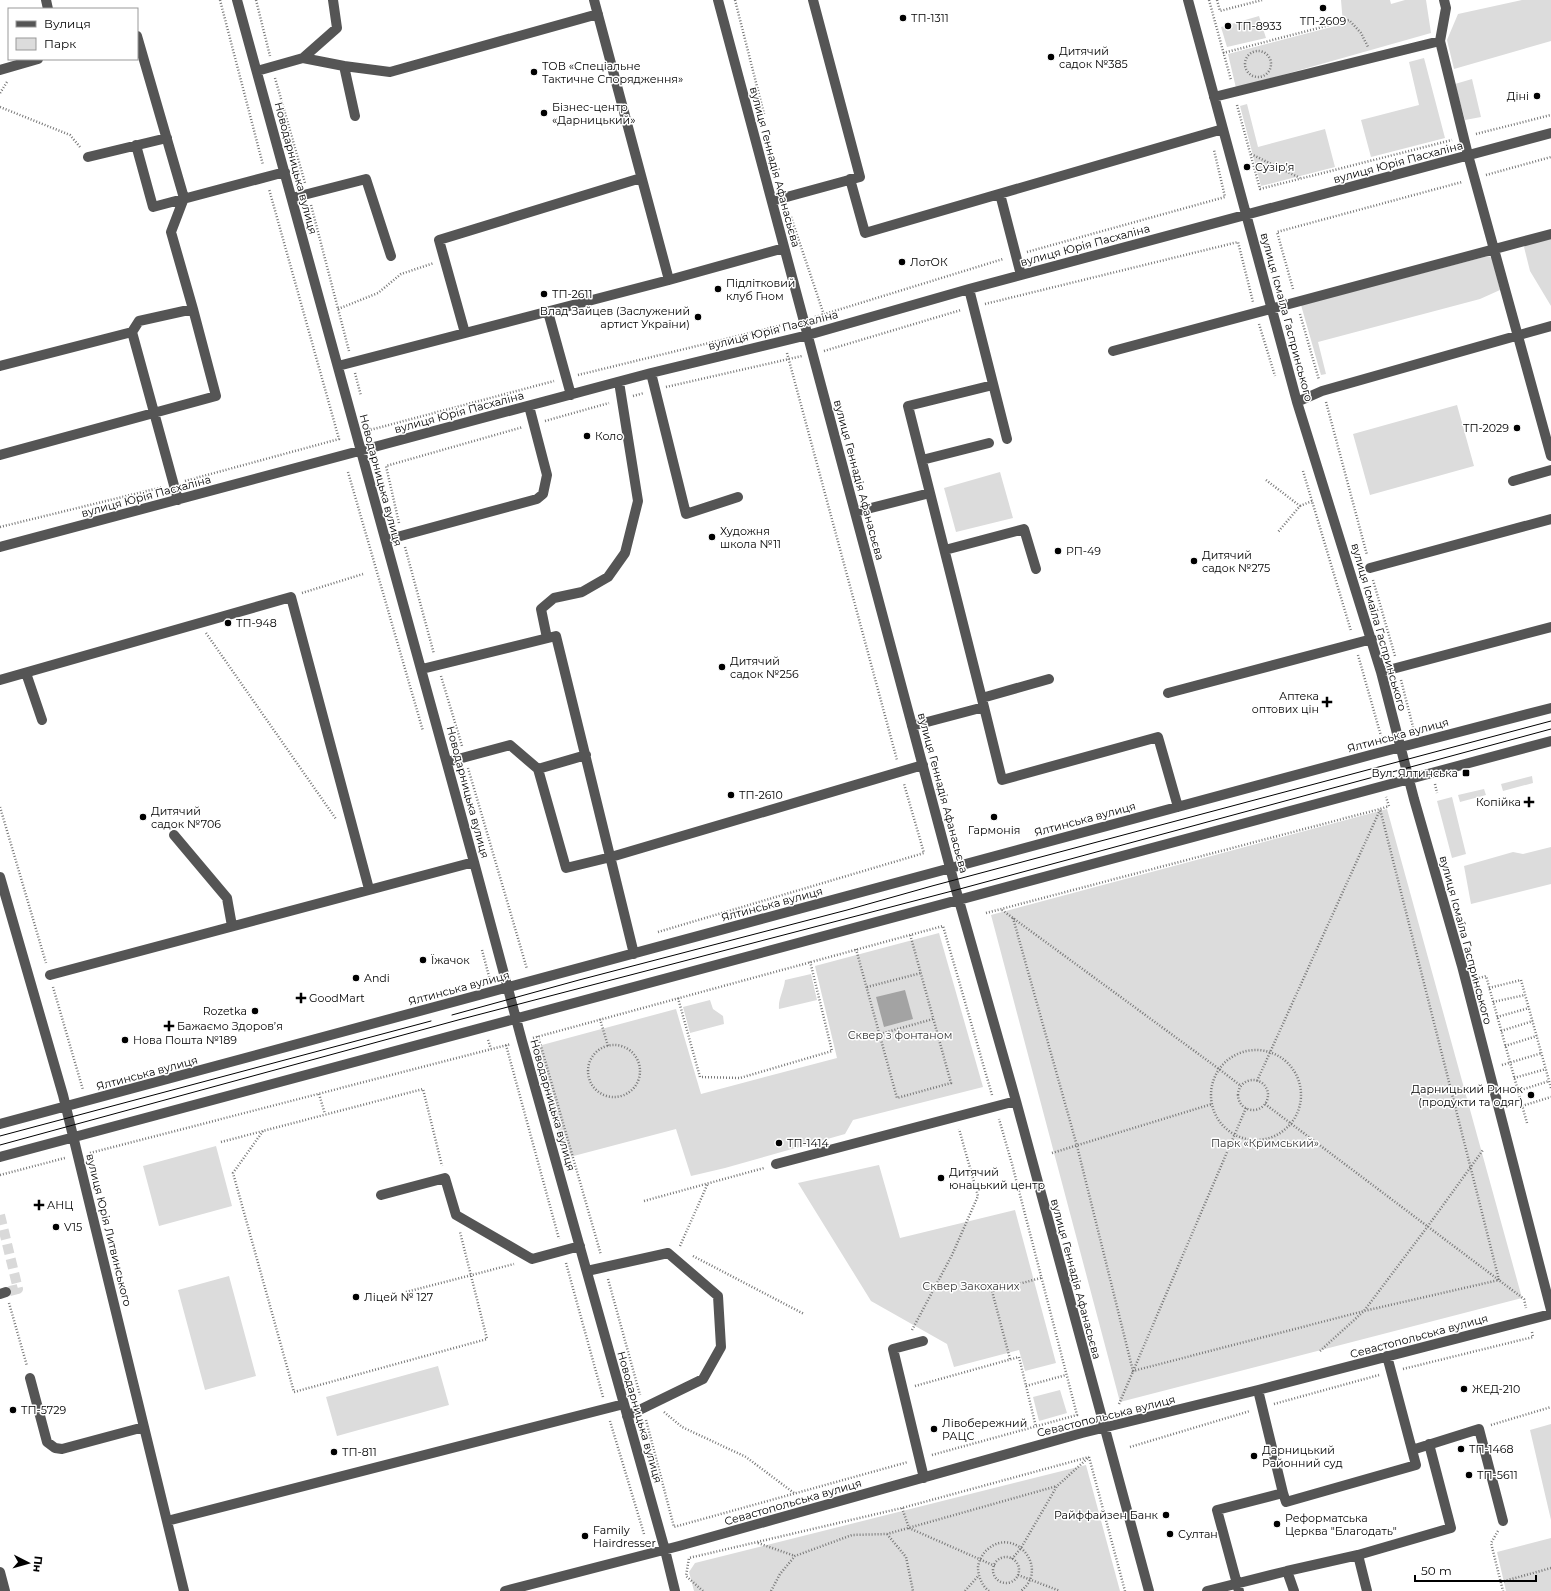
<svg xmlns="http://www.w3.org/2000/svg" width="1551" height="1591" viewBox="0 0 1551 1591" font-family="Montserrat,sans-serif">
<rect width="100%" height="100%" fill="#fff"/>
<!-- green -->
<path fill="#dcdcdc" d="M 1341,0 L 1390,0 L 1391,4 L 1405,0 L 1426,0 L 1431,33 L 1236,88 L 1228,54 L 1343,24 Z
M 1522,0 L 1551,0 L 1551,41 L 1454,69 L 1447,40 L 1458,14 Z
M 1259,16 L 1266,38 L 1227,47 L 1221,27 Z
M 1424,58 L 1445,138 L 1371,157 L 1361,120 L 1419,105 L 1409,62 Z
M 1472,79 L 1481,117 L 1465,120 L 1455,84 Z
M 1247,104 L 1258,147 L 1325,129 L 1335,167 L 1261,186 L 1240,106 Z
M 1551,237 L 1551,306 L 1530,271 L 1523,243 Z
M 1488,256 L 1492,258 L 1500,290 L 1480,299 L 1318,342 L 1326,374 L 1321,375 L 1301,305 Z
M 1457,405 L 1474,466 L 1370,495 L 1353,434 Z
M 1000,472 L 1013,518 L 956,532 L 944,488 Z
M 1532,776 L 1533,783 L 1503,791 L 1501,784 Z
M 1484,789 L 1486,795 L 1460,802 L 1458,795 Z
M 1452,797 L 1466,854 L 1452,858 L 1437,801 Z
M 1387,809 L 1522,1298 L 1120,1402 L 991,915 Z
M 1551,847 L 1551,884 L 1471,904 L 1464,866 L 1513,852 L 1523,854 Z
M 939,933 L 983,1087 L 853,1120 L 845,1134 L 725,1168 L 691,1176 L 676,1129 L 566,1158 L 535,1049 L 542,1045 L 676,1009 L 701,1094 L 837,1058 L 815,966 Z
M 811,974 L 817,1000 L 779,1009 C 778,999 784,990 785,980 Z
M 710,1000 L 713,1009 L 723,1016 L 724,1024 L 690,1033 L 683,1007 Z
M 216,1146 L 232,1206 L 159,1226 L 143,1166 Z
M 879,1165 L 900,1238 L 1015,1210 L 1056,1363 L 1025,1371 L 1019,1350 L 954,1367 L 947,1344 L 871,1301 L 798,1183 Z
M 229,1276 L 256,1376 L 205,1390 L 178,1290 Z
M 438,1366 L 449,1405 L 337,1436 L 326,1397 Z
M 1060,1390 L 1067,1413 L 1039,1421 L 1033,1397 Z
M 1551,1424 L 1551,1520 L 1530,1430 Z
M 1086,1465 L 1120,1591 L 694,1591 L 689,1572 L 695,1563 Z
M 1551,1538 L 1551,1591 L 1506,1591 L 1497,1552 Z"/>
<!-- water -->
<path fill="#a3a3a3" d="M 905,990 L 913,1019 L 884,1027 L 876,997 Z"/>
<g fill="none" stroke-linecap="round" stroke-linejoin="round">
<!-- minor-tunnel -->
<path stroke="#d9d9d9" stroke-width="10" stroke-dasharray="10 5" stroke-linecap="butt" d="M 0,1215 L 18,1289 L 6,1292"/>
<!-- path -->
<path stroke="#777" stroke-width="2.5" stroke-dasharray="1 2" stroke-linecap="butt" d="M 220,0 L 263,165
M 256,0 L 270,56
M 735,0 L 764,114
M 1209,0 L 1231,80
M 1217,0 L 1220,11 L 1262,0
M1245 64a13 13 0 1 1 26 0a13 13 0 1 1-26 0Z
M 1223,53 L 1349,20 L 1361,33 L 1368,47
M 275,78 L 305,183
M 0,93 L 7,82
M 1237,105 L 1260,189 L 1452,140
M 0,107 L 70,135 L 80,147
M 1476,134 L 1551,115
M 1251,154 L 1300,178
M 1486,175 L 1551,157
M 311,205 L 349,351
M 791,217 L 824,315
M 1027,252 L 1225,197 L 1214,150
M 1293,289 L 1277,232 L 1462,182
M 985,304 L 1238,242 L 1253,302
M 338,309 L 378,293 L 401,274 L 434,263
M 1300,314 L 1319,380
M 815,317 L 1003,259
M 1259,324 L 1275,376
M 824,351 L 961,310
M 787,353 L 897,760
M 355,373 L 361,396
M 578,375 L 791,323
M 666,387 L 802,356
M 633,396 L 644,393
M 1326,402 L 1367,555
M 545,421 L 609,403
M 369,428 L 370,430 L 554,381
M 1303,471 L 1351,631
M 348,472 L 423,731
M 1266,480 L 1300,506 L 1278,532
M 185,481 L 339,439 L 269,189
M 1300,506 L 1312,501
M 399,523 L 386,466 L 523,427
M 0,527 L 163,487
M 405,547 L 434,654
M 1373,580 L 1395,656
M 302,593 L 363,574
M 206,633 L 336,819
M 1358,655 L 1381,736
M 441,676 L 462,746
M 1401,680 L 1413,727
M 468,768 L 527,969
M 1435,784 L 1437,793
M 0,807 L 46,963
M 1002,910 L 1219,1069 L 1241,1086
M 986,913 L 1380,809 L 1389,806 L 1386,797
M 1013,918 L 1077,1146 L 1133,1371 L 1364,1311 L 1499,1280 L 1380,809
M 658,932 L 924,853 L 904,784
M 856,949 L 897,1098 L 951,1083 L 910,934
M 482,950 L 490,980
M 1479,978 L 1486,976 L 1527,1123
M 53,987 L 83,1090
M 867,987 L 921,973
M 1489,988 L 1521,980 L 1551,1088
M 678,998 L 700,1077 L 740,1078 L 832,1051 L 810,961
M 1493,1002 L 1525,995
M 1497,1017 L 1529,1008
M 600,1019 L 608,1046
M 1501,1031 L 1533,1021
M 880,1034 L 933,1019
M 538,1036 L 601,1255
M 533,1038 L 943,926 L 992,1095
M 488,1040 L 491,1049
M 506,1045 L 559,1239
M588 1071a26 26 0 1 1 52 0a26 26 0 1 1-52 0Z
M 1505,1046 L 1537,1036
M1211 1095a45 45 0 1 1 90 0a45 45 0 1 1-90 0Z
M 1502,1065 L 1542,1053
M 1514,1078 L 1546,1069
M1238 1095a15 15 0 1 1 30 0a15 15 0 1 1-30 0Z
M 1257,1081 L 1380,810
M 1518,1091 L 1549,1081
M 319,1094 L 325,1114
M 1265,1104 L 1524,1299 L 1526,1308
M 1522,1106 L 1551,1097
M 263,1131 L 233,1173 L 294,1392 L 487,1339 L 460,1232
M 221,1142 L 423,1089 L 442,1166
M 90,1153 L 511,1044
M 1052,1153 L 1212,1104
M 0,1175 L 65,1158
M 644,1201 L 764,1168
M 680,1246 L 708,1183
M 693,1256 L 804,1314
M 566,1263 L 603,1397
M 608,1279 L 640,1395
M 406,1292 L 514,1264
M 9,1303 L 27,1366
M 912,1330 L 952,1255 L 978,1196 L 959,1129
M 1320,1351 L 1364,1311 L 1428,1226 L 1483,1150
M 1010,1359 L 992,1291 L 1041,1278
M 1403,1369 L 1533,1337 L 1532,1332
M 915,1386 L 1019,1357 L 1036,1427
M 1026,1386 L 1066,1375
M 1119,1404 L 1246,1108
M 1274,1404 L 1379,1375
M 664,1412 L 682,1427 L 746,1457 L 794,1493
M 646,1420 L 674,1527 L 908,1462
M 610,1421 L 644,1534
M 1491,1425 L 1551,1407
M 1130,1447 L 1250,1411
M 932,1455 L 1077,1415 L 1012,1164 L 999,1119
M 1089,1457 L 1125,1591
M 902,1508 L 909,1528 L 995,1566
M 1498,1531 L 1491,1543 L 1503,1591
M 887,1534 L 906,1557 L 913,1591
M 758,1543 L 795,1556
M993 1570a13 13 0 1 1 26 0a13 13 0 1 1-26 0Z
M 1012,1559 L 1021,1548 L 1057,1486 L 1088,1458
M 1018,1575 L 1060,1591
M 1501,1582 L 1551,1568
M 703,1591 L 686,1576 L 689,1558 L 902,1508 L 1089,1457
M 771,1591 L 780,1574 L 795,1556 L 852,1535 L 887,1534 L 1057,1486
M 965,1591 L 979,1575
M 989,1591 C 982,1586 978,1576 978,1567 C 979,1560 983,1553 988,1549 C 1015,1526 1050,1568 1021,1591"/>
<!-- minor -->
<path stroke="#555" stroke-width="10" d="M 46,0 L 48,9
M 237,0 L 474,862 L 522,1041 L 665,1550 L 675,1591
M 594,0 L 669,280
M 718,0 L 956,890 L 1016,1101 L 1149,1591
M 1188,0 L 1297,402 L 1381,672 L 1414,799 L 1462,966 L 1551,1310
M 1444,0 L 1446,8 L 1440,41 L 1468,155 L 1551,456
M 303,58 L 344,66 L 355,116
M 344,66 L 390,72 L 598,14
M 0,70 L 38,59
M 257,71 L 303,58 L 337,28 L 333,0
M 1214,97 L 1440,41
M 136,145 L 153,207 L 285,172
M 88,157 L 167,138
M 850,179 L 865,233 L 1223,129
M 1000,194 L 1021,275
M 292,198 L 366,179 L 391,256
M 772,201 L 860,177 L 813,0
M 969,289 L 1007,439
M 548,312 L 571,395
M 132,332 L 178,500
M 465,333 L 439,240 L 641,178
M 1113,351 L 1551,234
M 0,366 L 132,332 L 139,321 L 193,309
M 338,366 L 669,280 L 784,248
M 651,373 L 686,514 L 738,497
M 1297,402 L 1322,391 L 1551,326
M 0,455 L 216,396 L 193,309 L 171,232 L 184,198 L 137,36
M 922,460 L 989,443
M 1513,481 L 1551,470
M 855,512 L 930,493 L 908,406 L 993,385
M 386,540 L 537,499 L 543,494 L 547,475 L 529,406
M 0,547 L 651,373 L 808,335 L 969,289 L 1551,133
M 945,550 L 1024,529 L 1036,569
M 1370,568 L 1551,519
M 547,638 L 541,609 L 554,598 L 582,592 L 608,577 L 625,553 L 638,501 L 619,382
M 422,669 L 556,636 L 634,954
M 1381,672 L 1551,627
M 26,673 L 42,720
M 0,680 L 291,597 L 369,889
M 1168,693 L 1372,639
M 982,698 L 1049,679
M 984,707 L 1002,780 L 1158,737 L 1178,807
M 912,726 L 984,707 L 930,493
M 447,762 L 510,745 L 538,769 L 566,868 L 611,857 L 923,765
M 538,769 L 586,755
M 174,835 L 227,898 L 232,926
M 0,877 L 63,1095 L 184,1591
M 50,975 L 474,862
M 0,1124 L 1374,754 L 1551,708
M 0,1157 L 1551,741
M 776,1164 L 1016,1101
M 381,1195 L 445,1178 L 456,1215 L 532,1259 L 580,1246
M 587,1271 L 668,1253 L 718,1296 L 721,1347 L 703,1379 L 627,1416
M 0,1294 L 6,1292
M 923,1341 L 893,1349 L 924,1478
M 30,1378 L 47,1442 L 55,1448 L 62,1449 L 144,1427
M 1412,1450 L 1479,1429 L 1503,1521
M 1283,1493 L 1286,1502 L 1416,1465 L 1387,1356
M 167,1521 L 624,1404
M 1358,1555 L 1451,1528 L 1429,1444
M 1287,1571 L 1358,1555 L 1367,1591
M 0,1572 L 5,1591
M 505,1591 L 679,1546 L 1082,1433 L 1258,1390 L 1551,1314
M 1207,1591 L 1287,1571 L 1294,1591
M 1239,1591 L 1217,1510 L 1283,1493 L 1258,1390"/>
<!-- tram -->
<path stroke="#000" stroke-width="1" d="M 452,1015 L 579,980 L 847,910 L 932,886 L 1551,721
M 0,1136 L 431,1021
M 0,1145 L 458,1020 L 956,890 L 1551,729"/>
</g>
<!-- markers -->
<g fill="#000" stroke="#fff" stroke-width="1.5">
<circle cx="1323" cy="8" r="4"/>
<circle cx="903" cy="18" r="4"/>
<circle cx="1228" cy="26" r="4"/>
<circle cx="1051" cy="57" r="4"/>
<circle cx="534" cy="72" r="4"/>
<circle cx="1537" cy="96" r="4"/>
<circle cx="544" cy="113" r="4"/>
<circle cx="1247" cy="167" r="4"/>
<circle cx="902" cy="262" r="4"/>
<circle cx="718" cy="289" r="4"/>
<circle cx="544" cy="294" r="4"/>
<circle cx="698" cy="317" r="4"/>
<circle cx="1517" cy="428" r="4"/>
<circle cx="587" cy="436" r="4"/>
<circle cx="712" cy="537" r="4"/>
<circle cx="1058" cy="551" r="4"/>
<circle cx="1194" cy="561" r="4"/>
<circle cx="228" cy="623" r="4"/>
<circle cx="722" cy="667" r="4"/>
<path d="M1325 696h4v4h4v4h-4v4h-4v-4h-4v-4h4z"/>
<rect x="1462" y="769" width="8" height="8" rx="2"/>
<circle cx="731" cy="795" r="4"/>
<path d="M1527 796h4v4h4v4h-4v4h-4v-4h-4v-4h4z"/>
<circle cx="143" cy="817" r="4"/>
<circle cx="994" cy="817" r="4"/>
<circle cx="423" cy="960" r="4"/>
<circle cx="356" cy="978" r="4"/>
<path d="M299 992h4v4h4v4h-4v4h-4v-4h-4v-4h4z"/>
<circle cx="255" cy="1011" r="4"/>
<path d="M167 1020h4v4h4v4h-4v4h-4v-4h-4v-4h4z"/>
<circle cx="125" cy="1040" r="4"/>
<circle cx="1531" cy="1095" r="4"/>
<circle cx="779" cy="1143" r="4"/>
<circle cx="941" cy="1178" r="4"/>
<path d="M37 1199h4v4h4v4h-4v4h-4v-4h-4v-4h4z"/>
<circle cx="56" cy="1227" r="4"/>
<circle cx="356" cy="1297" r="4"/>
<circle cx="1464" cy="1389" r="4"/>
<circle cx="13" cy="1410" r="4"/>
<circle cx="934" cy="1429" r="4"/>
<circle cx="1461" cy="1449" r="4"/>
<circle cx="334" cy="1452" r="4"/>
<circle cx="1254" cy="1456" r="4"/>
<circle cx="1469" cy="1475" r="4"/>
<circle cx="1166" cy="1515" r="4"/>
<circle cx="1277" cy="1524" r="4"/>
<circle cx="1170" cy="1534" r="4"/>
<circle cx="585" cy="1536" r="4"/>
</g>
<g text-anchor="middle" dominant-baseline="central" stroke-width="3" stroke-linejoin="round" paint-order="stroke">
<!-- poi labels -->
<g font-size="11" fill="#000" stroke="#fff" text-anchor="start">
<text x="911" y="18">ТП-1311</text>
<text x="1323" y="21" text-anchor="middle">ТП-2609</text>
<text x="1236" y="26">ТП-8933</text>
<text x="1059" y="51">Дитячий<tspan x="1059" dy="13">садок №385</tspan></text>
<text x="542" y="66">ТОВ «Спеціальне<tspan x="542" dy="13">Тактичне Спорядження»</tspan></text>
<text x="1529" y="96" text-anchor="end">Діні</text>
<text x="552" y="107">Бізнес-центр<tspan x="552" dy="13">«Дарницький»</tspan></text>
<text x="1255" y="167">Сузір’я</text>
<text x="910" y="262">ЛотОК</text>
<text x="726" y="283">Підлітковий<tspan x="726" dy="13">клуб Гном</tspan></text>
<text x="552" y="294">ТП-2611</text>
<text x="690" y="311" text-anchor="end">Влад Зайцев (Заслужений<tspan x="690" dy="13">артист України)</tspan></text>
<text x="1509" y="428" text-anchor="end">ТП-2029</text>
<text x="595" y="436">Коло</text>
<text x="720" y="531">Художня<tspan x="720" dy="13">школа №11</tspan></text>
<text x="1066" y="551">РП-49</text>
<text x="1202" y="555">Дитячий<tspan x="1202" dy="13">садок №275</tspan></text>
<text x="236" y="623">ТП-948</text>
<text x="730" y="661">Дитячий<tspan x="730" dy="13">садок №256</tspan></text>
<text x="1319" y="696" text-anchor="end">Аптека<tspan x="1319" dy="13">оптових цін</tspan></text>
<text x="1458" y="773" text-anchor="end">Вул. Ялтинська</text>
<text x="739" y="795">ТП-2610</text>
<text x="1521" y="802" text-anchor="end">Копійка</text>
<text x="151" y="811">Дитячий<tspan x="151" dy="13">садок №706</tspan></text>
<text x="994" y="830" text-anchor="middle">Гармонія</text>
<text x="431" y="960">Їжачок</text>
<text x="364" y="978">Andi</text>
<text x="309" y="998">GoodMart</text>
<text x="247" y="1011" text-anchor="end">Rozetka</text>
<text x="177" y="1026">Бажаємо Здоров’я</text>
<text x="133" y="1040">Нова Пошта №189</text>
<text x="1523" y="1089" text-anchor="end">Дарницький Ринок<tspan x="1523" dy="13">(продукти та одяг)</tspan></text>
<text x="787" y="1143">ТП-1414</text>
<text x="949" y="1172">Дитячий<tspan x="949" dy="13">юнацький центр</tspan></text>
<text x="47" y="1205">АНЦ</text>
<text x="64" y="1227">V15</text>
<text x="364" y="1297">Ліцей № 127</text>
<text x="1472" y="1389">ЖЕД-210</text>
<text x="21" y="1410">ТП-5729</text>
<text x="942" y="1423">Лівобережний<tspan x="942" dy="13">РАЦС</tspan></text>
<text x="1469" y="1449">ТП-1468</text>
<text x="1262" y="1450">Дарницький<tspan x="1262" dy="13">Районний суд</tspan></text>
<text x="342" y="1452">ТП-811</text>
<text x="1477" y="1475">ТП-5611</text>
<text x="1158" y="1515" text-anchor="end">Райффайзен Банк</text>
<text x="1285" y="1518">Реформатська<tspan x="1285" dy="13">Церква "Благодать"</tspan></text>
<text x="593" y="1530">Family<tspan x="593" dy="13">Hairdresser</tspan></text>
<text x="1178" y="1534">Султан</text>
</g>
<!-- street labels -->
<g font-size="11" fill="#000" stroke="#fff">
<text transform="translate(1398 162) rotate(-15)">вулиця Юрія Пасхаліна</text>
<text transform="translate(775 167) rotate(75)">вулиця Геннадія Афанасьєва</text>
<text transform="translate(296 168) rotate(75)">Новодарницька вулиця</text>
<text transform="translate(1085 245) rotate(-15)">вулиця Юрія Пасхаліна</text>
<text transform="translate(1287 317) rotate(75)">вулиця Ісмаїла Гаспринського</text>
<text transform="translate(773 330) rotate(-14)">вулиця Юрія Пасхаліна</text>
<text transform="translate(459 412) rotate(-15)">вулиця Юрія Пасхаліна</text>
<text transform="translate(381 480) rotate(75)">Новодарницька вулиця</text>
<text transform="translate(859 480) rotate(75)">вулиця Геннадія Афанасьєва</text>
<text transform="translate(146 496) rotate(-15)">вулиця Юрія Пасхаліна</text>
<text transform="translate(1379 627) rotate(74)">вулиця Ісмаїла Гаспринського</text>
<text transform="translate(1398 735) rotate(-15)">Ялтинська вулиця</text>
<text transform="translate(468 792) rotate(75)">Новодарницька вулиця</text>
<text transform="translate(943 793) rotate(75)">вулиця Геннадія Афанасьєва</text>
<text transform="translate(1085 819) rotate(-15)">Ялтинська вулиця</text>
<text transform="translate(772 904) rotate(-15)">Ялтинська вулиця</text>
<text transform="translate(1466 940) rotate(75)">вулиця Ісмаїла Гаспринського</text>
<text transform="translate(459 988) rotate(-15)">Ялтинська вулиця</text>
<text transform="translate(147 1073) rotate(-15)">Ялтинська вулиця</text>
<text transform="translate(553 1105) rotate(74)">Новодарницька вулиця</text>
<text transform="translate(109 1230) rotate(76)">вулиця Юрія Литвинського</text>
<text transform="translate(1076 1279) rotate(75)">вулиця Геннадія Афанасьєва</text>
<text transform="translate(1419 1336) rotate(-15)">Севастопольська вулиця</text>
<text transform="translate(1106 1416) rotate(-14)">Севастопольська вулиця</text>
<text transform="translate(640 1417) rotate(74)">Новодарницька вулиця</text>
<text transform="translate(793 1502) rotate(-16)">Севастопольська вулиця</text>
</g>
<!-- park labels -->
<g font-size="11" fill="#333" stroke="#fff">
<text x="900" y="1035">Сквер з фонтаном</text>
<text x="1265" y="1143">Парк «Кримський»</text>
<text x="971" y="1286">Сквер Закоханих</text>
</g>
</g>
<!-- legend -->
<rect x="8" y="8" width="130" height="52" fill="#ffffff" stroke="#999999"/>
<rect x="16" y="21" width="20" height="6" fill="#555555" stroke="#999999"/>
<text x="44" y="28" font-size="12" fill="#000000">Вулиця</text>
<rect x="16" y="38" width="20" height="12" fill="#dcdcdc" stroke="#999999"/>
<text x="44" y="48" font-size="12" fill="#000000">Парк</text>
<!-- north arrow -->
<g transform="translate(28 1563) rotate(96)" stroke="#ffffff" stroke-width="3" paint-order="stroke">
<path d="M0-3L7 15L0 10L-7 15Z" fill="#000000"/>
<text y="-6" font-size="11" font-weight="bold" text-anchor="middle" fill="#000000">Пн</text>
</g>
<!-- scale -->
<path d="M1415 1575v6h121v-6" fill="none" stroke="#000000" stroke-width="2"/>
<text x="1421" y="1575" font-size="12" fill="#000000" stroke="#ffffff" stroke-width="3" paint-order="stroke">50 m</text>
</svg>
